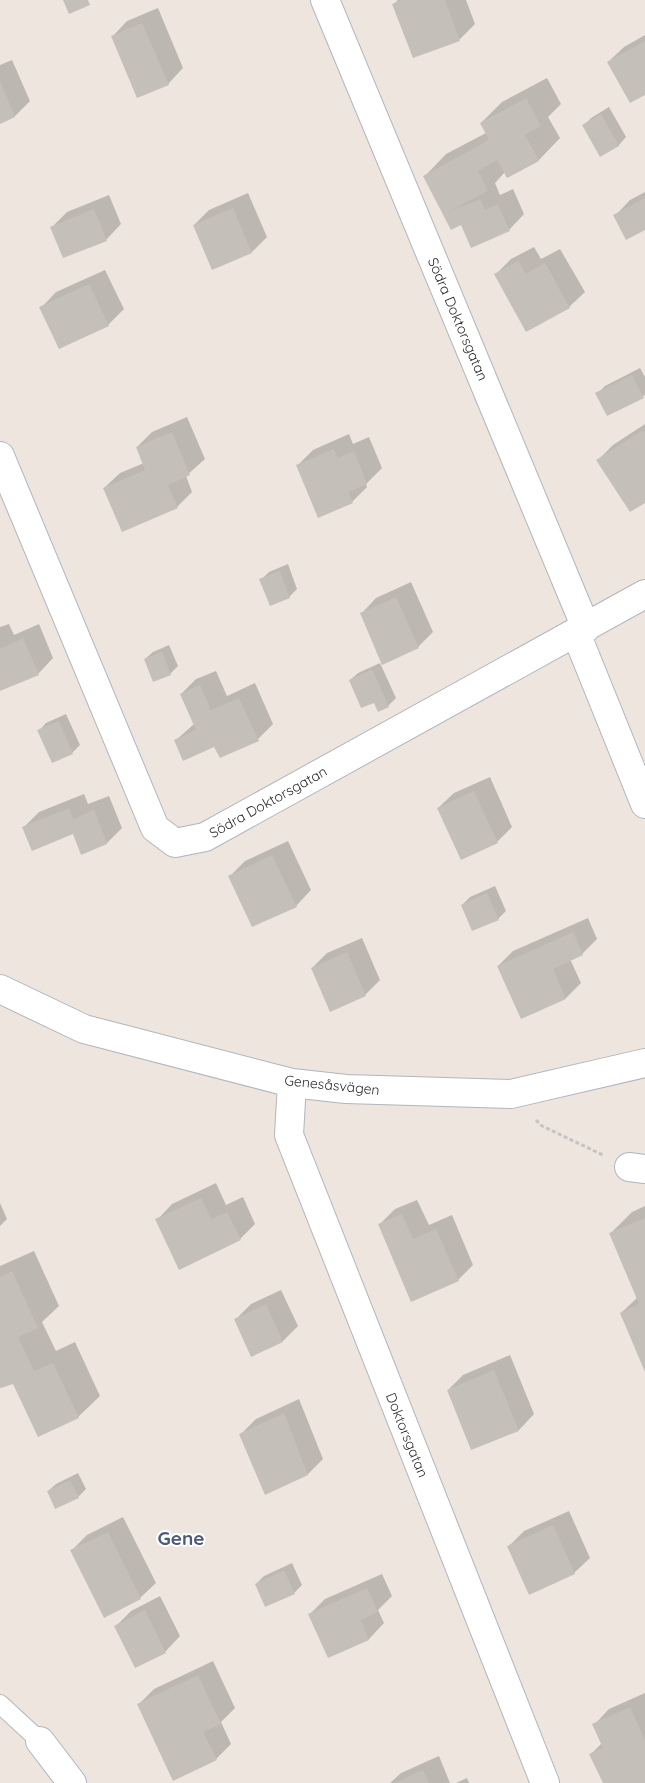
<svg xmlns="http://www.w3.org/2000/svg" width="645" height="1783" viewBox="0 0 645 1783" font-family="Quicksand,sans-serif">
<rect width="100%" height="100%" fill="#ede5de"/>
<!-- shadow -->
<path fill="#0003" d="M 398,0 L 466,0 L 475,24 L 460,39 L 414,57 L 394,4 Z
M 158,8 L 183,68 L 168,84 L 112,37 L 127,21 Z
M 645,35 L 645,94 L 608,62 L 624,47 Z
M 12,60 L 30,101 L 15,116 L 0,122 L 0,65 Z
M 547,78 L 561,104 L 548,117 L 560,138 L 539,160 L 508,176 L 505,172 L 495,183 L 500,195 L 513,189 L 524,214 L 509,230 L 462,223 L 452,228 L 425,176 L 446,154 L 486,133 L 481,123 L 502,102 Z
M 609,107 L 626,137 L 619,145 L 600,156 L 584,126 L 591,118 Z
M 645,192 L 645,228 L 615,216 L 630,200 Z
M 248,193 L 267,237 L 252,252 L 194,225 L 209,210 Z
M 109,195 L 121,224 L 106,240 L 52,227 L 67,212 Z
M 534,247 L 541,259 L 560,249 L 585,292 L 569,307 L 495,275 L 511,259 Z
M 105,270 L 124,309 L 108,325 L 59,348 L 41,308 L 56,292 Z
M 640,368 L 645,377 L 645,395 L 608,415 L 597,394 L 605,386 Z
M 187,417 L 205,459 L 186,476 L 192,492 L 177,507 L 104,488 L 120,473 L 144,463 L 137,447 L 152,432 Z
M 645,424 L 645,501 L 598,460 L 613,445 Z
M 349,434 L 353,444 L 369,437 L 382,468 L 366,484 L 367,487 L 352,502 L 298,465 L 313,450 Z
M 288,564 L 297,589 L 289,597 L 261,580 L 269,572 Z
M 411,582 L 433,632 L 418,647 L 361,614 L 376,598 Z
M 9,624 L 14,635 L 39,624 L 53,658 L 38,674 L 0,690 L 0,627 Z
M 169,645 L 178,666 L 170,674 L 145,659 L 153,652 Z
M 380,663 L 396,698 L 388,706 L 374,701 L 350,680 L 358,673 Z
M 216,671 L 227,696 L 255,683 L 273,724 L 258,739 L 215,745 L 175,741 L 194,724 L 181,694 L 196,679 Z
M 66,714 L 80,745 L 72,753 L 39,731 L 46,723 Z
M 490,777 L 512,827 L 497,842 L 438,808 L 454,793 Z
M 84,794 L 88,804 L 109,796 L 122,828 L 107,843 L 82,853 L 73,833 L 24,827 L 39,812 Z
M 288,841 L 311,890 L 296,906 L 230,876 L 245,861 Z
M 495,886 L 506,911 L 498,919 L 462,905 L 470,897 Z
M 588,918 L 597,939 L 582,954 L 570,959 L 581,983 L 566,998 L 521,1018 L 498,966 L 513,951 Z
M 362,938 L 380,980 L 365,995 L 312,968 L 327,953 Z
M 216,1183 L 226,1205 L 243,1197 L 255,1224 L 240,1239 L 157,1220 L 172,1204 Z
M 417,1200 L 429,1225 L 452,1215 L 473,1265 L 458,1280 L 379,1225 L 395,1209 Z
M 0,1203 L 7,1219 L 0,1226 Z
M 645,1206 L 645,1369 L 621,1313 L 638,1297 L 611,1233 L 632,1212 Z
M 34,1251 L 59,1306 L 42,1322 L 56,1351 L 75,1342 L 100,1396 L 78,1417 L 14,1383 L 1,1388 L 0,1385 L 0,1266 Z
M 281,1290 L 298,1326 L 283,1341 L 251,1355 L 236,1319 L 251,1304 Z
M 510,1355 L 534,1414 L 519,1430 L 472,1449 L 448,1390 L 463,1375 Z
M 299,1399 L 323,1459 L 308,1474 L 241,1434 L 256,1419 Z
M 78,1473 L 86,1489 L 78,1497 L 48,1491 L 56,1484 Z
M 569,1511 L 590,1558 L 574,1573 L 509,1546 L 524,1531 Z
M 123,1517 L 156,1583 L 140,1598 L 72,1550 L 87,1535 Z
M 292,1563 L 302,1585 L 294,1593 L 256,1584 L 264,1576 Z
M 382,1574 L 392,1596 L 378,1610 L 384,1623 L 369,1639 L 329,1656 L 310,1614 L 325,1599 Z
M 160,1596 L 180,1636 L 165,1652 L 116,1626 L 131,1611 Z
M 213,1661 L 235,1708 L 221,1722 L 231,1744 L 216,1759 L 139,1704 L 154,1689 Z
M 645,1693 L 645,1783 L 604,1783 L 591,1754 L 602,1743 L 594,1725 L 609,1709 Z
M 439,1756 L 450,1783 L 390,1783 L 401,1773 Z
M 467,1778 L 469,1783 L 456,1783 Z"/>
<!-- building -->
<path fill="#c5bfba" d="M 63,0 L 88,0 L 90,5 L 69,14 Z
M 402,0 L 445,0 L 460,41 L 413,58 L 392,4 Z
M 142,23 L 169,85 L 137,98 L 111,36 Z
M 645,41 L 645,95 L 630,103 L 607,62 Z
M 0,81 L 15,117 L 0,124 Z
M 526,98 L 541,126 L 525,135 L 539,161 L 507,178 L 497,160 L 478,171 L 488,191 L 448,212 L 480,199 L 485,210 L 498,204 L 510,231 L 471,248 L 461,225 L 451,230 L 423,176 L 489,140 L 480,123 Z
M 601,114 L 619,146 L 600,157 L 582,125 Z
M 645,198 L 645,230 L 626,240 L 613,215 Z
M 233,208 L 252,253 L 212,270 L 193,225 Z
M 94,209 L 107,241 L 63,258 L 50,227 Z
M 518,261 L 526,274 L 545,263 L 570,308 L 526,332 L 494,274 Z
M 89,284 L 109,326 L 59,349 L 39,307 Z
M 632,375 L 644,398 L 607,416 L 595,393 Z
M 643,430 L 645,433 L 645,503 L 630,512 L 596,460 Z
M 172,432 L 190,475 L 168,485 L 178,508 L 122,532 L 103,488 L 145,470 L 136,447 Z
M 334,449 L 338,458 L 354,451 L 367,484 L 348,492 L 353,503 L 318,518 L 296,465 Z
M 280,571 L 290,598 L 270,606 L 259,579 Z
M 396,597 L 419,648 L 382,665 L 360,613 Z
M 23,638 L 39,675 L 0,691 L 0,649 Z
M 162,652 L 171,675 L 153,682 L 144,659 Z
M 372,669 L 389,707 L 378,712 L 374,703 L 361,708 L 349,680 Z
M 200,685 L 211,710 L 239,698 L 259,741 L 220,758 L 214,747 L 183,761 L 174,740 L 196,730 L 180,694 Z
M 59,721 L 73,754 L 52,763 L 37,730 Z
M 474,791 L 498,843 L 461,860 L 437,808 Z
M 69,808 L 73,819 L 94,810 L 107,844 L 81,855 L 73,834 L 32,851 L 22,827 Z
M 272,855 L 297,907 L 252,927 L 228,876 Z
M 487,893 L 499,920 L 472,931 L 461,905 Z
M 573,932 L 583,955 L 553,969 L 566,999 L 521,1019 L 497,966 Z
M 347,952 L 366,996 L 330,1012 L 311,968 Z
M 201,1198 L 211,1219 L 227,1212 L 241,1240 L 179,1270 L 155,1219 Z
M 402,1214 L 413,1239 L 436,1229 L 459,1281 L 411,1302 L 378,1224 Z
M 645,1218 L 645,1372 L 620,1313 L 639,1304 L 609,1233 Z
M 12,1271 L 38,1328 L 18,1337 L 34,1371 L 53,1363 L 79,1418 L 38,1437 L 13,1384 L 0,1388 L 0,1277 Z
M 266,1304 L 283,1342 L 251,1357 L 234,1319 Z
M 494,1370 L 519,1431 L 471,1450 L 447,1390 Z
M 284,1413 L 308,1475 L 265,1495 L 239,1434 Z
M 70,1480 L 79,1498 L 55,1509 L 47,1491 Z
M 553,1525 L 575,1574 L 529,1595 L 507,1546 Z
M 108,1532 L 141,1599 L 104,1618 L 70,1550 Z
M 284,1570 L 295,1594 L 265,1607 L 255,1584 Z
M 367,1588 L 378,1612 L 361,1620 L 369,1640 L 328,1658 L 308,1614 Z
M 145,1610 L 166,1653 L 135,1668 L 114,1626 Z
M 198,1675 L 221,1724 L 203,1732 L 217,1760 L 173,1781 L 137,1704 Z
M 630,1707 L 645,1740 L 645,1783 L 603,1783 L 589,1754 L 603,1748 L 592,1724 Z
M 423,1770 L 429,1783 L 395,1783 Z"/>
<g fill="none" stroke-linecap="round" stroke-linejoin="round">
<defs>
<path id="service" d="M 0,1704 L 40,1741"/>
<path id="minor" d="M 325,0 L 586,628 L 576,633 L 645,804
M 0,456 L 155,828 L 175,843 L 205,837 L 645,594
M 0,989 L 84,1029 L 292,1083 L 346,1089 L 511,1094 L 645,1063
M 292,1083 L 289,1135 L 545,1783
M 629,1167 L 645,1169
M 40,1741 L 72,1783"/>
</defs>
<!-- service casing -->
<use href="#service" stroke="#b1b5be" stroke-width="20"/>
<!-- minor casing -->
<use href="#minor" stroke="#b1b5be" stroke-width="30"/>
<!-- path -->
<path stroke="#c4c4c4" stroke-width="3" stroke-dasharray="4 2.5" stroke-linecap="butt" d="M 536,1120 L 542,1126 L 603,1155"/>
<!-- service -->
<use href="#service" stroke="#fff" stroke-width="18"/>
<!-- minor -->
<use href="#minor" stroke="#fff" stroke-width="28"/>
</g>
<g text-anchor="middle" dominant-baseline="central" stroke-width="4" stroke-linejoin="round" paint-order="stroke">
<!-- street labels -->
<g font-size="14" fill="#2b2b2b" stroke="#fff">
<text transform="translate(458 319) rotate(67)">Södra Doktorsgatan</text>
<text transform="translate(268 802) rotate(-29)">Södra Doktorsgatan</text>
<text transform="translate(332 1085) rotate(6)">Genesåsvägen</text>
<text transform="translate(407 1435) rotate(68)">Doktorsgatan</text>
</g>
<!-- district labels -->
<g font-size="19" font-weight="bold" fill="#4d597b" stroke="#fff">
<text x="181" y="1538">Gene</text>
</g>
</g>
</svg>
